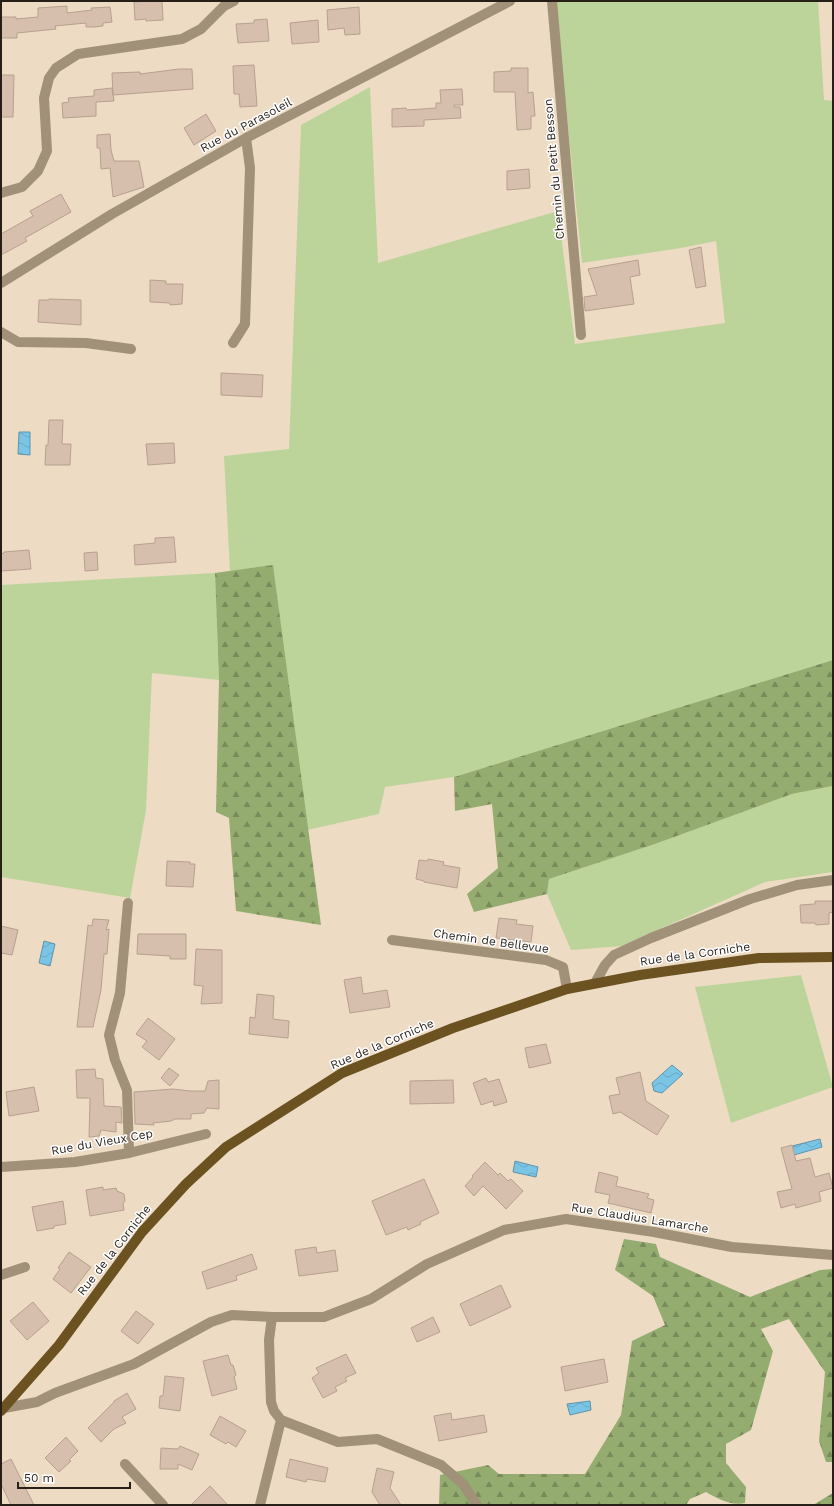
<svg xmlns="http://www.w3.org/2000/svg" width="834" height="1506" viewBox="0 0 834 1506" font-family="'Work Sans',sans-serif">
<defs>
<pattern id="forest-firs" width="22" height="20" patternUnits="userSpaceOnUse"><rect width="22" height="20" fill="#94ac6f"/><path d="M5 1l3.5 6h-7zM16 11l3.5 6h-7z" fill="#798b5a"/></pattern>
<pattern id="water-waves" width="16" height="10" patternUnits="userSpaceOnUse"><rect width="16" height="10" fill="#7ac5e6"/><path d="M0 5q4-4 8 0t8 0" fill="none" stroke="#69a9c5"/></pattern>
</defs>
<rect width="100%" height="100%" fill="#eddbc4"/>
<!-- green -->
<path fill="#bcd49a" d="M 555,1 L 818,1 L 824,100 L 833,101 L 833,660 L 454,777 L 385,787 L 379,814 L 307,830 L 273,566 L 230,571 L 224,456 L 289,449 L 301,125 L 370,87 L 378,263 L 558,211 L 575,344 L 725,323 L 716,241 L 681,248 L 582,263 Z
M 215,573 L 219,680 L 152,673 L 146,810 L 130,898 L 1,877 L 1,585 Z
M 833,786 L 833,872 L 765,882 L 622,946 L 571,950 L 547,894 L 549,879 L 655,844 L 792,794 Z
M 801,975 L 833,1087 L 731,1123 L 695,987 Z"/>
<!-- forest -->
<path fill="url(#forest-firs)" d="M 273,565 L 321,925 L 236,911 L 229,818 L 216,812 L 219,680 L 215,573 Z
M 833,660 L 833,786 L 792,794 L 655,844 L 549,879 L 547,894 L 474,912 L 467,894 L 498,868 L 492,804 L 455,811 L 454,777 Z
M 624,1239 L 656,1244 L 660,1257 L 750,1297 L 820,1270 L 833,1269 L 833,1462 L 826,1462 L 819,1441 L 825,1372 L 789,1319 L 761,1329 L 773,1351 L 751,1430 L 726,1444 L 726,1463 L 746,1487 L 745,1503 C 731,1506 718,1499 706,1492 L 690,1499 L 686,1505 L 439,1505 L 440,1475 L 488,1465 L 499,1474 L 585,1474 L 621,1415 L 632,1341 L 665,1325 L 653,1296 L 615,1270 Z
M 833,1493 L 833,1505 L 813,1505 Z"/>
<!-- water -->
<path fill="url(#water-waves)" stroke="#6193a8" d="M 19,432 L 30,432 L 30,455 L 18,454 Z
M 44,941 L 55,944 L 50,966 L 39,963 Z
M 672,1065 L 683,1074 L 662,1093 L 654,1091 L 652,1083 Z
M 820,1139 L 822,1147 L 794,1155 L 792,1146 Z
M 515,1161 L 538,1167 L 536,1177 L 513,1172 Z
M 590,1401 L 591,1410 L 570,1415 L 567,1404 Z"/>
<!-- building -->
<path fill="#d6bfad" stroke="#b7a08f" d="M 148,1 L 162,1 L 163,20 L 146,21 L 146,19 L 135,20 L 134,2 Z
M 67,6 L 67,13 L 92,10 L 91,8 L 110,7 L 112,22 L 103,23 L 103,26 L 94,27 L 86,27 L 86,23 L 55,26 L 56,29 L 17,33 L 17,38 L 1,38 L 1,17 L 16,17 L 16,19 L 38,17 L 38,8 Z
M 359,7 L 360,34 L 345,35 L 344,28 L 328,30 L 327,10 Z
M 267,19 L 269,41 L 238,43 L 236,24 L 254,23 L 254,20 Z
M 318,20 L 319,42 L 292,44 L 290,23 Z
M 254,65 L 257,106 L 240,107 L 239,94 L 234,94 L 233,66 Z
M 511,68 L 528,68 L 528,93 L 533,92 L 535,116 L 531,116 L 531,129 L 517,130 L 515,92 L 494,92 L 494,72 L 511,71 Z
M 179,69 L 192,69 L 193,89 L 113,95 L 112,73 L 140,72 L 140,74 Z
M 1,75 L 14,75 L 13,117 L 1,117 Z
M 112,88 L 114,101 L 96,102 L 96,116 L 63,118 L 62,103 L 69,102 L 68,98 L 94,96 L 94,90 Z
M 462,89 L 463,105 L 454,105 L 454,107 L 460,107 L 461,118 L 424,120 L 424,126 L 392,127 L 392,109 L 406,108 L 407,110 L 436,108 L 436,103 L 441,103 L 440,90 Z
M 206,114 L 216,131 L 194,145 L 184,128 Z
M 110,134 L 111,150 L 114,161 L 139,161 L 144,187 L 113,197 L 110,168 L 101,169 L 100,148 L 97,148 L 97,135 Z
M 529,169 L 530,188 L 507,190 L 507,171 Z
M 61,194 L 71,212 L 25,238 L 27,241 L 1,255 L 1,234 L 33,216 L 30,211 Z
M 701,247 L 706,286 L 696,288 L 689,250 Z
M 638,260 L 640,275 L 630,277 L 634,304 L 585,311 L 584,297 L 597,295 L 588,269 Z
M 150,280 L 166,281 L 166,284 L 183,284 L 182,304 L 170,305 L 170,303 L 150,302 Z
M 49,299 L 81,300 L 81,325 L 38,322 L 39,300 L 49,300 Z
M 221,373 L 263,375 L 262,397 L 221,395 Z
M 49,420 L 63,420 L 62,444 L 71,444 L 70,465 L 45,465 L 46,445 L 48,445 Z
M 174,443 L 175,463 L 148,465 L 146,444 Z
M 174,537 L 176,562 L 135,565 L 134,545 L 155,543 L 155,538 Z
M 29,550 L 31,569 L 1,571 L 1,554 L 4,553 L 4,552 Z
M 97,552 L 98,570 L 85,571 L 84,553 Z
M 428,859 L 444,862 L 443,865 L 460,868 L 457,888 L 424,882 L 424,881 L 416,879 L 419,860 L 427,861 Z
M 167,861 L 190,862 L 190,864 L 195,864 L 193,887 L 166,886 Z
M 815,901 L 833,901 L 833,912 L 829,913 L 829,924 L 816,925 L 815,923 L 801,923 L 800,905 L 815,904 Z
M 499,918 L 517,920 L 516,924 L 533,926 L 531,942 L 496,938 Z
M 93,919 L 109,920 L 106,930 L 109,929 L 107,954 L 104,954 L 101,990 L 93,1027 L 77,1027 L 88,925 L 92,926 Z
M 1,926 L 18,930 L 12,955 L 1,953 Z
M 138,934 L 186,934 L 186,959 L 170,959 L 170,956 L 137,954 Z
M 196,949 L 222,950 L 222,1003 L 201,1004 L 203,986 L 194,985 Z
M 361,977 L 363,994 L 387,990 L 390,1007 L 350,1013 L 344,980 Z
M 257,994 L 274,996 L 273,1019 L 289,1021 L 288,1038 L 249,1034 L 250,1017 L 255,1018 Z
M 148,1018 L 175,1039 L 159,1060 L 142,1047 L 147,1041 L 136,1034 Z
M 546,1044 L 551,1063 L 529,1068 L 525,1048 Z
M 169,1068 L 179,1075 L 170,1086 L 161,1078 Z
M 95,1069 L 96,1078 L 103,1079 L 104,1106 L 121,1107 L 122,1123 L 116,1122 L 116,1132 L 101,1130 L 99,1136 L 89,1137 L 90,1098 L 77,1098 L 76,1070 Z
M 640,1072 L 646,1101 L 669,1116 L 657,1135 L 620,1112 L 613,1114 L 609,1096 L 620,1094 L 616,1078 Z
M 486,1078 L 488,1082 L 499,1079 L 507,1102 L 494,1106 L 493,1101 L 481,1105 L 473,1083 Z
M 219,1080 L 219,1109 L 207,1108 L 204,1113 L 191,1114 L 191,1119 L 175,1119 L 171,1121 L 153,1123 L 154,1125 L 135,1124 L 134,1092 L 173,1089 L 190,1091 L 205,1091 L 208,1081 Z
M 453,1080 L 454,1103 L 410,1104 L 410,1081 Z
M 34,1087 L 39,1111 L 9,1116 L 6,1092 Z
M 792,1145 L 796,1161 L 810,1158 L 815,1177 L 829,1173 L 833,1188 L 819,1192 L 821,1201 L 796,1208 L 795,1204 L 781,1208 L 777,1192 L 792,1189 L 781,1148 Z
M 485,1162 L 498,1175 L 500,1173 L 508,1181 L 511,1179 L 523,1191 L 506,1209 L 483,1186 L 474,1196 L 465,1186 L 473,1177 L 472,1176 Z
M 599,1172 L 618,1177 L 616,1186 L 649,1194 L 647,1198 L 654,1200 L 651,1213 L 608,1203 L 610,1195 L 595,1192 Z
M 424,1179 L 439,1213 L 420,1222 L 421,1224 L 408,1230 L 407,1227 L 386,1235 L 372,1201 Z
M 103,1187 L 103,1190 L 116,1188 L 117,1191 L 124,1194 L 125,1201 L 123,1204 L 124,1210 L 90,1216 L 86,1190 Z
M 63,1201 L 66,1224 L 54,1226 L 54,1228 L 37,1231 L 32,1207 Z
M 316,1247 L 317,1253 L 335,1250 L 338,1271 L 299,1276 L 295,1250 Z
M 69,1252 L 91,1267 L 71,1293 L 53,1279 L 60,1269 L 58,1268 Z
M 252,1254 L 257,1269 L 236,1276 L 237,1280 L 207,1289 L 202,1272 Z
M 501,1285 L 511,1307 L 470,1326 L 460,1304 Z
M 33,1302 L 49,1321 L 27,1340 L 10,1321 Z
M 136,1311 L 154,1324 L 138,1344 L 121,1331 Z
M 433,1317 L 440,1332 L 417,1342 L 411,1328 Z
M 346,1354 L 356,1373 L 345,1378 L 347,1381 L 335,1387 L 337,1391 L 323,1398 L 312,1378 L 319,1373 L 316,1368 Z
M 228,1355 L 231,1365 L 233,1365 L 236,1375 L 234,1377 L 237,1389 L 212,1396 L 203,1361 Z
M 604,1359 L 608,1382 L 565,1391 L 561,1367 Z
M 165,1376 L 184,1378 L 180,1411 L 159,1408 L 160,1396 L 163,1396 Z
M 127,1393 L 136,1409 L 122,1417 L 126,1423 L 114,1429 L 101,1442 L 88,1428 L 114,1402 L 114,1401 Z
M 451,1413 L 452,1420 L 484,1415 L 487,1432 L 439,1441 L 434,1416 Z
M 220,1416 L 246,1431 L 236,1447 L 228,1442 L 226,1444 L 210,1435 Z
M 66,1437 L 78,1451 L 69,1460 L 71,1461 L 59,1472 L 45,1458 Z
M 180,1446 L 199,1454 L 192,1470 L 178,1464 L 178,1469 L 160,1469 L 161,1448 L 178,1449 Z
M 11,1459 L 34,1505 L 11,1505 L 1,1484 L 1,1464 Z
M 290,1459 L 328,1468 L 325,1482 L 307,1479 L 306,1482 L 286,1477 Z
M 377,1468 L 394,1472 L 390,1488 L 401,1505 L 380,1505 L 372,1492 Z
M 210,1486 L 228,1505 L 191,1505 Z"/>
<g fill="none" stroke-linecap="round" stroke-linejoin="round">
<!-- minor -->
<path stroke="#a09178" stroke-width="10" d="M 552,1 L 581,335
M 1,193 L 22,187 L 38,171 L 47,151 L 44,98 L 49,78 L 56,68 L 78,54 L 182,39 L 201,29 L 224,6 L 234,1
M 1,283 L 112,214 L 246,138 L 510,1
M 1,332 L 18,342 L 86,343 L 131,349
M 233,343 L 245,324 L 250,168 L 246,138
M 128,903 L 120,993 L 109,1035 L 115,1060 L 127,1090 L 129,1153
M 392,940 L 546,960 L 563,967 L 567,989
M 595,983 L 605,965 L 614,955 L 651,938 L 750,899 L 797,885 L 833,880
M 1,1167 L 75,1162 L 129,1153 L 206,1134
M 1,1275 L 25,1267
M 272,1317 L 269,1340 L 271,1402 L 274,1411 L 281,1420 L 338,1442 L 377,1439 L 441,1465 L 463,1484 L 477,1505
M 4,1408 L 37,1402 L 55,1393 L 134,1364 L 211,1322 L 232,1315 L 272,1317 L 324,1317 L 371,1299 L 427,1264 L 504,1230 L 566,1219 L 654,1232 L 732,1247 L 833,1255
M 125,1464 L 163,1505
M 260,1505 L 281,1420"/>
<!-- major -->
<path stroke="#6b5220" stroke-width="10" d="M 1,1411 L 59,1345 L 142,1232 L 186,1184 L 226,1147 L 342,1073 L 453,1028 L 567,989 L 640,975 L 759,958 L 833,957"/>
</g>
<g text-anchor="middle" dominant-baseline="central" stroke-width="3" stroke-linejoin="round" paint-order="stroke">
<!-- street labels -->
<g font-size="12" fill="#261f17" stroke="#fff">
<text transform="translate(246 125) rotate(-28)">Rue du Parasoleil</text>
<text transform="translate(554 169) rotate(-95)">Chemin du Petit Besson</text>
<text transform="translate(491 941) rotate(8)">Chemin de Bellevue</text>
<text transform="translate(695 954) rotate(-8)">Rue de la Corniche</text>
<text transform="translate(382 1044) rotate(-23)">Rue de la Corniche</text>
<text transform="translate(102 1142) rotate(-10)">Rue du Vieux Cep</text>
<text transform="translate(640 1218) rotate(9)">Rue Claudius Lamarche</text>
<text transform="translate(114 1250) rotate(-52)">Rue de la Corniche</text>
</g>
</g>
<!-- border -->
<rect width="834" height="1506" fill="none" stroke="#261f17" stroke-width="4"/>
<!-- scale -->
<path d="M18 1482v6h112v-6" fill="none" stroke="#261f17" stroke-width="2"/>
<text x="24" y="1482" font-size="12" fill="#261f17" stroke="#ffffff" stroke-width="3" paint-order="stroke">50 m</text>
</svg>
